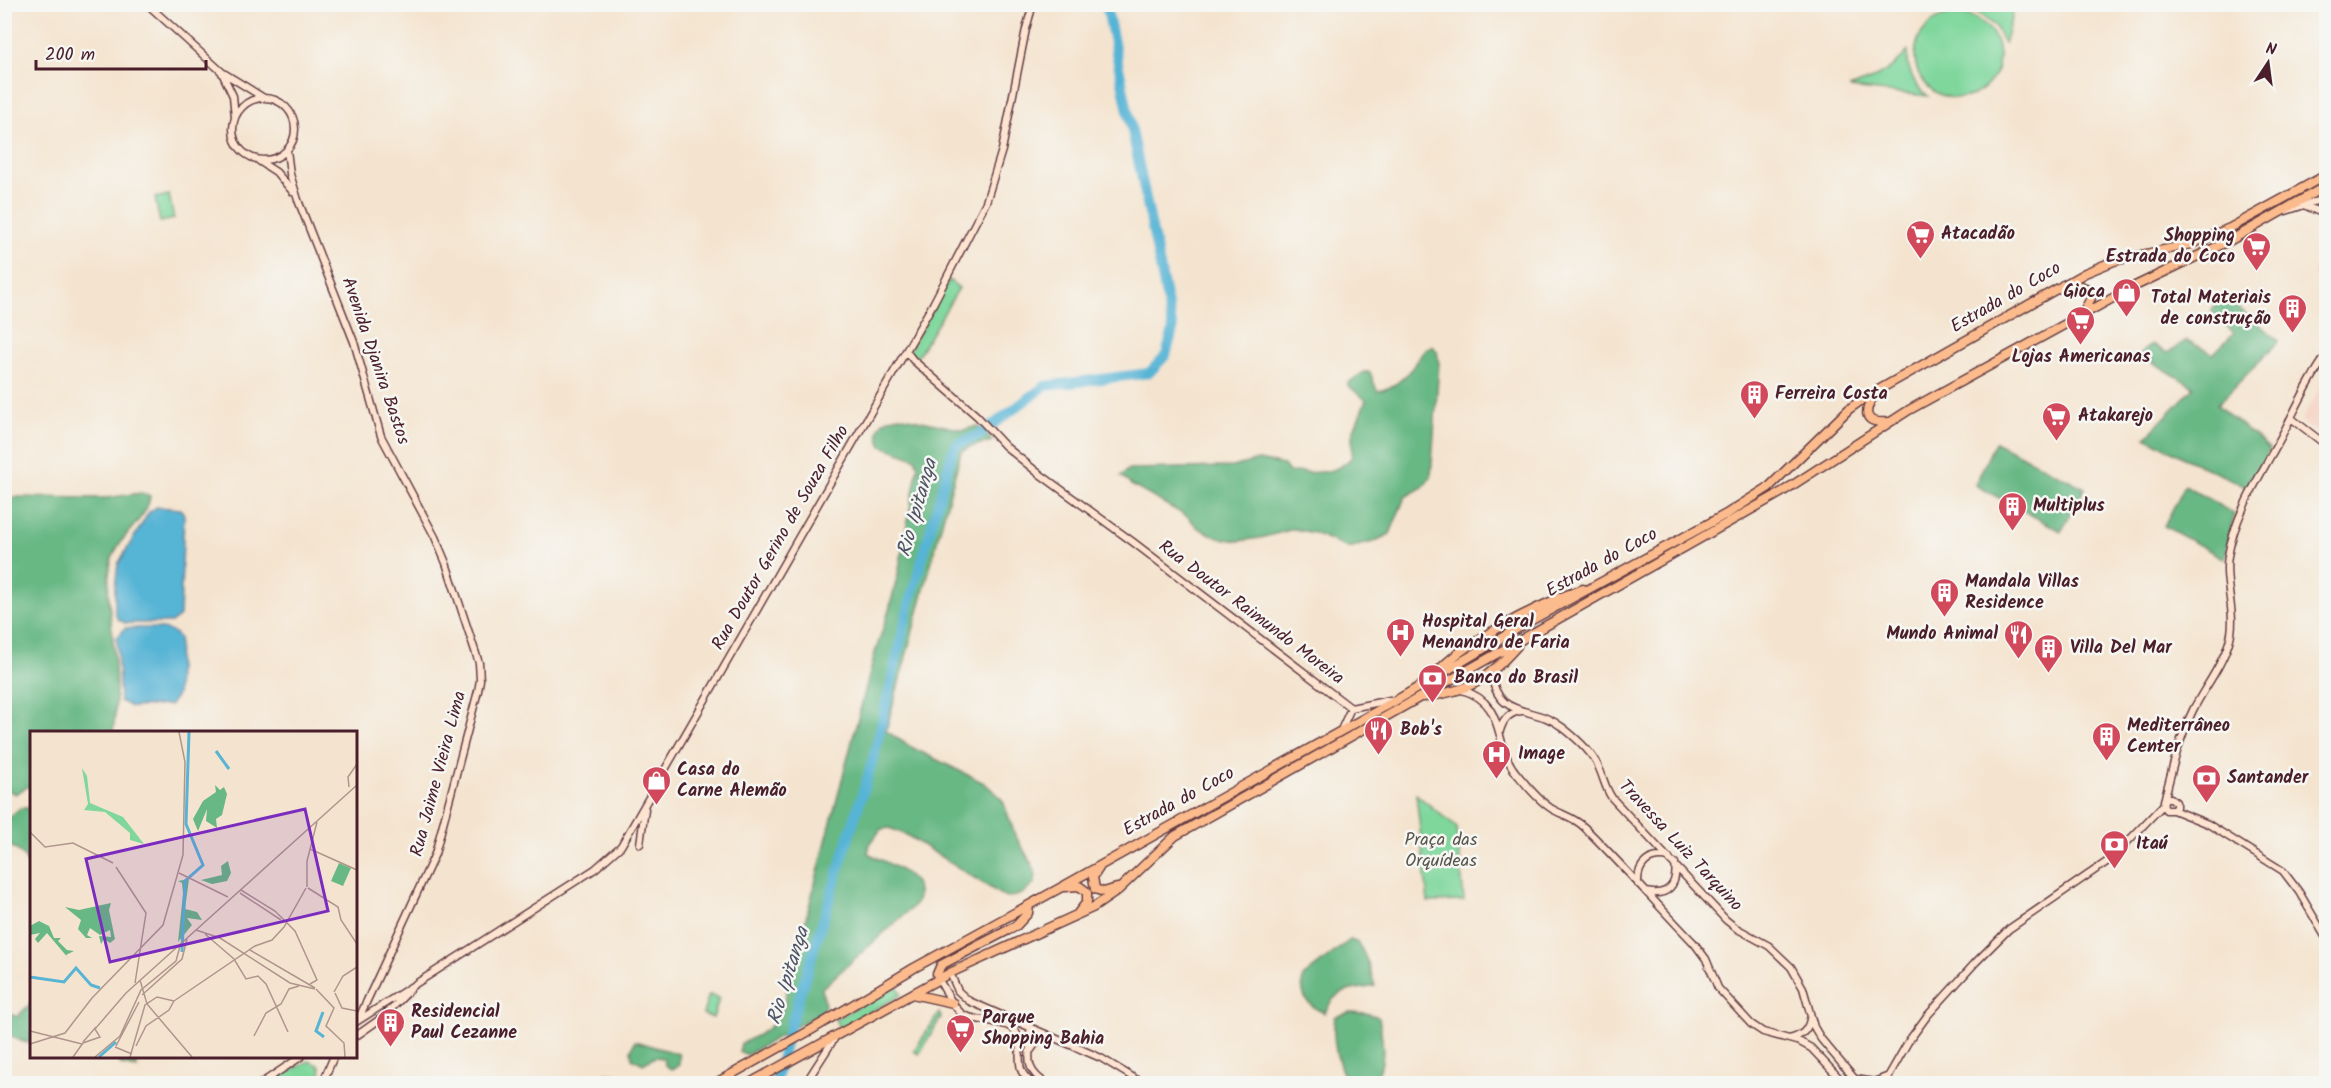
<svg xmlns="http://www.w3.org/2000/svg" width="2331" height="1088" viewBox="0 0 2331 1088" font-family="Kalam,sans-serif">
<rect width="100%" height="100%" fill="#f6f6f2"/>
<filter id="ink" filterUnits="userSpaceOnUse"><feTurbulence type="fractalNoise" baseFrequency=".0167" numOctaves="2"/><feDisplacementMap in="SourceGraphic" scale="12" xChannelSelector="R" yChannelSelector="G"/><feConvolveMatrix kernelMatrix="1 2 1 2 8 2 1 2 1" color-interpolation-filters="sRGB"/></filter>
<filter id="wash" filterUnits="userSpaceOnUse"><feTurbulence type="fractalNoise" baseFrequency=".008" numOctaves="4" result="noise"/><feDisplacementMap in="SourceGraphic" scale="24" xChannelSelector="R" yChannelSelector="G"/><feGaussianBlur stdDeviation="1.35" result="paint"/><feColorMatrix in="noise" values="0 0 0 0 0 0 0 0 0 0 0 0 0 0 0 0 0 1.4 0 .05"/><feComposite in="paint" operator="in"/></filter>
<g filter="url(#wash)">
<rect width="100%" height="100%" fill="#f4e4cf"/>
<!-- built -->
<path fill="#f5d2c2" d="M 2317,257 L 2326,258 L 2326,281 L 2313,276 Z
M 2326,377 L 2326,440 L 2301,421 Z"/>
<!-- green -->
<path fill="#7fd79c" stroke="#647b64" stroke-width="1.5" d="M 1994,4 L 2015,5 L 2004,44 L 1995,26 L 1976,12 Z
M1915 56a42 42 0 1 1 84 0a42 42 0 1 1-84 0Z
M 1908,51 C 1906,69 1914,85 1928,96 L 1849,88 C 1871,81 1893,70 1908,51 Z
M 169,195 L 174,219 L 160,222 L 155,198 Z
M 949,280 L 959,288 L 916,359 L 908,353 Z
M 1416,794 L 1457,828 L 1464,901 L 1428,902 Z
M 897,985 L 901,995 L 840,1029 L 835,1019 Z
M 709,995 L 719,998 L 713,1018 L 703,1014 Z
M 939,1013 L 941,1017 L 919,1054 L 914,1051 Z
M 309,1061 L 319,1065 L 321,1071 L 316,1083 L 264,1084 Z"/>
<!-- forest -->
<path fill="#67b884" stroke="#586c58" stroke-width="1.5" d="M 2223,295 L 2279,341 L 2217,405 L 2270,449 L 2248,487 L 2188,460 L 2146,437 L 2194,387 L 2139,354 L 2152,344 L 2167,353 L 2187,340 L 2213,354 L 2234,333 L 2211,311 Z
M 1432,346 L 1437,351 L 1439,363 L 1431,477 L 1423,487 L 1405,497 L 1390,534 L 1373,542 L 1348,548 L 1314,533 L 1294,529 L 1260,538 L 1239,541 L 1219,538 L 1198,528 L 1188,517 L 1131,485 L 1121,476 L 1129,469 L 1233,467 L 1258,460 L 1284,465 L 1289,472 C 1315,472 1333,477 1352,457 L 1352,435 L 1366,400 L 1348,386 L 1348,383 L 1364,372 L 1370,372 L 1377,391 C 1401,388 1413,367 1425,349 Z
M 899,416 L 963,430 L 978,426 L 992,441 L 969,447 L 961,452 L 886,731 L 909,746 L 984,783 L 997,794 L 1003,801 L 1015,835 L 1033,866 L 1036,875 L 1034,884 C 1025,893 1016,899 1003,896 L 905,834 L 889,828 L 881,829 L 870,844 L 868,853 C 888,865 928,875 916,904 L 822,988 L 825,1006 L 820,1013 L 747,1055 L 739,1051 L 741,1044 C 759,1034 773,1030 782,1010 L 875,653 L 889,610 L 898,574 L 918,466 L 915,458 L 882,446 C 873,428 881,419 899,416 Z
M 1995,442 L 2085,488 L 2061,531 L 1975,485 Z
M 2185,485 L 2234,514 L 2225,559 L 2164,526 Z
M 141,493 L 150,496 C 148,521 114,537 110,567 C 107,585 109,603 111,622 C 115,654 118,700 113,732 L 32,732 L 31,785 L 15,794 L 4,788 L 5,497 L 106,498 Z
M 20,808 L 31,808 L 31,886 C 28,878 31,874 29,867 C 26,856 15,847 5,844 L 5,821 Z
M 1350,940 L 1357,942 C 1367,956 1370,970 1375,986 C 1352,991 1335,987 1325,1013 C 1307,1006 1300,996 1303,977 Z
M 31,1003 L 32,1043 C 21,1043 13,1037 5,1031 L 4,1011 L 17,1017 Z
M 1350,1012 L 1366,1013 L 1379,1017 C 1382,1038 1388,1065 1373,1082 L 1346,1083 C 1338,1061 1331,1041 1335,1017 Z
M 635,1041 L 679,1054 L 679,1064 L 676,1068 L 671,1069 L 665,1065 L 663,1058 L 655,1057 L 643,1064 L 632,1058 L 631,1050 Z
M 118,1057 L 136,1057 L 137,1068 L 121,1065 Z
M 607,1073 L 622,1075 L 629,1079 L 624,1083 L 597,1083 Z"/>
<!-- water -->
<path fill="#57b4d5" stroke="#506a80" stroke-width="1.5" d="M 157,507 L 181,509 L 184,515 L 180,616 L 171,623 L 125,623 L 118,619 L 115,613 L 115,587 L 118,564 L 149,512 Z
M 125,628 C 140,629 171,624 179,638 L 177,695 L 170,705 L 131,707 L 120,701 L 117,638 Z"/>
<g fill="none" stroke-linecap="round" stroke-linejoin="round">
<!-- river -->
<path stroke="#57b4d5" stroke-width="10" d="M 775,1084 L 788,1033 L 874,756 L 908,609 L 952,453 L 957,444 L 979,435 L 1045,386 L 1149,373 L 1166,355 L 1173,330 L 1106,4"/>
</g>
</g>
<g filter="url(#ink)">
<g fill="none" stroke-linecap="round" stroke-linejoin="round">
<defs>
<path id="secondary" d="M 147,4 L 222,72 L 264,98
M 222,73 L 233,96 L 235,117
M233 129a31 31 0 1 1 62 0a31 31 0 1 1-62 0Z
M 287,150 L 290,174 L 298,200 L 354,342 L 381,436 L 435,537 L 446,563 L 479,663 L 480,680 L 478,691 L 435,854 L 358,1020
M 259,161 L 276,172 L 293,192
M 2306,206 L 2326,215
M 2286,211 L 2326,198
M 906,351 L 913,360 L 977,416 L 1005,446 L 1037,472 L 1133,542 L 1351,708 L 1390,700
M 2291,418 L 2326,445
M 1491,672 C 1497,721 1533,704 1562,727 C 1575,737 1593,753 1599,768 C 1604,779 1605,788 1612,798 L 1726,920 L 1736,928 L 1769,946 L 1791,967 L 1803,988 L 1814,1027 L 1821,1039 L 1859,1084
M 1462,690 C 1508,703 1492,745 1517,774 C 1527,786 1539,801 1552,809 C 1563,815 1575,818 1584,827 C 1622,864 1657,905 1694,943 L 1706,959 L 1718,988 L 1751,1024 L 1763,1032 L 1800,1042 L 1811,1048 L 1845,1084
M 1341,730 L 1351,708
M 1500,731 C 1503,719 1510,712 1522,711
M 2166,798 L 2171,798 L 2176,802 L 2176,807 L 2173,810 L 2166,810 L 2163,805 C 2171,774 2178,741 2193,710 C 2204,688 2222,666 2229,642 C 2238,614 2223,584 2228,556 C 2235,514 2260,476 2280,439 C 2295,411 2307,382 2326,356
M 2173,810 L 2208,824 L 2283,871 L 2299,892 L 2326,938
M 640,844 L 645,809
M 1638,884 C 1637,864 1649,854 1669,858
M 1646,892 C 1668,897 1678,885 1675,863
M 950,973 L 958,991 L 969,1001 L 1101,1058 L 1144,1084
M 938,979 C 946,990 951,1005 962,1014 C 973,1022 998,1019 1012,1028 C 1024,1037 1017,1056 1021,1069 C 1022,1075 1028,1079 1032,1084
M 356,1022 L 595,869 L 621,846 L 933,304 L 986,202 L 1002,150 L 1026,29 L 1033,4
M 1030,1027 C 1033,1054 1019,1066 1047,1084
M 356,1036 L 383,1017 L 410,990
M 1789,1039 C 1801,1036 1808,1031 1810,1019
M 1031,1050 L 1043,1033
M 1856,1079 L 1874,1082 L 1889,1076
M 260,1084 L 302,1056
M 322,1084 L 334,1056
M 805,1084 L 834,1039
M 1884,1084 L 1908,1042 L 1927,1016 L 1976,962 L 2009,929 L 2111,859 L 2163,805"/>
<path id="highway" d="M 2063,285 L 2077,285 L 2088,289 L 2091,298 L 2083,313
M 1876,392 C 1863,411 1862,424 1889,422
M 1435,675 C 1458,644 1545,602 1583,589
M 1424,697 C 1471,690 1485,682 1517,646
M 1099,868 L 1093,877 L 1095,889 L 1104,892 L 1117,888
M 1065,887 L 1079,886 L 1087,892 L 1087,902 L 1079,912
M 938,979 L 937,974 L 941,965 L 1016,926 L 1028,913 L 1029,905
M 912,994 L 953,1003
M 714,1084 L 811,1030 L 914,968 L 1060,888 L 1402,697 L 1530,621 L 1728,513 L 1769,487 L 1849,409 L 1866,397 L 2085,273 L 2114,261 L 2191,244 L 2230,228 L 2326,175
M 748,1084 L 950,973 L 1094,907 L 1116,892 L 1175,836 L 1782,492 L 1909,410 L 2133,287 L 2231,240 L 2326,186"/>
</defs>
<!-- secondary casing -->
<use href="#secondary" stroke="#643d44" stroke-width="9"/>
<!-- highway casing -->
<use href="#highway" stroke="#643d44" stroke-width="11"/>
<!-- secondary -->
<use href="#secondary" stroke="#fde4d1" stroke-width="6"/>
<!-- highway -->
<use href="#highway" stroke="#fbbb8d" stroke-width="8"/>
</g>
</g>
<!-- icons -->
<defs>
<symbol id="supermarket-pin" viewBox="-11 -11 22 30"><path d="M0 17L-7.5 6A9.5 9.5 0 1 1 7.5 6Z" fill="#d1495b" stroke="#f6f6f2"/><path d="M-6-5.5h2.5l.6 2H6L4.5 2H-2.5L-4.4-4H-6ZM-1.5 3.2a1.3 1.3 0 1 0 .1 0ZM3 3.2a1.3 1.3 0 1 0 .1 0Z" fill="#fff"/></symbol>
<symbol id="shop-pin" viewBox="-11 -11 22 30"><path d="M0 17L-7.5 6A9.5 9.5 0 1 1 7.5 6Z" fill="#d1495b" stroke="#f6f6f2"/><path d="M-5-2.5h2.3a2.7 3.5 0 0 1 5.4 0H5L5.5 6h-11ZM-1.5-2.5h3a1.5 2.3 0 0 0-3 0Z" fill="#fff"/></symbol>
<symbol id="building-pin" viewBox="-11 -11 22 30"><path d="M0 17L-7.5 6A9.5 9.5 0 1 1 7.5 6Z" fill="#d1495b" stroke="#f6f6f2"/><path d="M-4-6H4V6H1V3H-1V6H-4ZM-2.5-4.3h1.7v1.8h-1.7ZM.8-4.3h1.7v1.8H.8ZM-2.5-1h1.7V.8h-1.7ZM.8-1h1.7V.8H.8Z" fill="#fff"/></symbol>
<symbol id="hospital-pin" viewBox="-11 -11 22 30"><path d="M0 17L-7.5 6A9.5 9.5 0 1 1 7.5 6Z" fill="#d1495b" stroke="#f6f6f2"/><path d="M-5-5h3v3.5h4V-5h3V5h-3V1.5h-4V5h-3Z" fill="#fff"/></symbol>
<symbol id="restaurant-pin" viewBox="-11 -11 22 30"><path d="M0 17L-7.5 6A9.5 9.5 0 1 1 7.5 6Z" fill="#d1495b" stroke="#f6f6f2"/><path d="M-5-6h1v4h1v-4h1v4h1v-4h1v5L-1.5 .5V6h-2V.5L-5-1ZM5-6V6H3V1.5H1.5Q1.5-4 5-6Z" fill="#fff"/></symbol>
<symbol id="bank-pin" viewBox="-11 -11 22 30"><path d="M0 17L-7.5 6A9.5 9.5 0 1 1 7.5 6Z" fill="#d1495b" stroke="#f6f6f2"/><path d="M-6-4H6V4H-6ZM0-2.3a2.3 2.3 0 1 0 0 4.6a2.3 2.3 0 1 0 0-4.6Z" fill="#fff"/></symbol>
</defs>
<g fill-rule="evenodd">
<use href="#supermarket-pin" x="1904" y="218" width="33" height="45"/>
<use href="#supermarket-pin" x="2240" y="230" width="33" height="45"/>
<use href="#shop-pin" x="2110" y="276" width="33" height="45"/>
<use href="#building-pin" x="2276" y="292" width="33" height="45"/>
<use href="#supermarket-pin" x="2064" y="304" width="33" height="45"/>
<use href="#building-pin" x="1738" y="378" width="33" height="45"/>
<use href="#supermarket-pin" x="2040" y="400" width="33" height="45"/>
<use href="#building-pin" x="1996" y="490" width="33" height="45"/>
<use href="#building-pin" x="1928" y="576" width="33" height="45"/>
<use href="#hospital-pin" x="1384" y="616" width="33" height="45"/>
<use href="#restaurant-pin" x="2002" y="618" width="33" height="45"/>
<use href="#building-pin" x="2032" y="632" width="33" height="45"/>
<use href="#bank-pin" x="1416" y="662" width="33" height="45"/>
<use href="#restaurant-pin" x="1362" y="714" width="33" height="45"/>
<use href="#building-pin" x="2090" y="720" width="33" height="45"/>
<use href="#hospital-pin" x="1480" y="738" width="33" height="45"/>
<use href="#bank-pin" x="2190" y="762" width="33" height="45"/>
<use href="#shop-pin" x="640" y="764" width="33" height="45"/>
<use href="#bank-pin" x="2098" y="828" width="33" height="45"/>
<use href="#building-pin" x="374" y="1006" width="33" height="45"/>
<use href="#supermarket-pin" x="944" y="1012" width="33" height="45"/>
</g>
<g text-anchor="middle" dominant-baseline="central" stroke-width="5" stroke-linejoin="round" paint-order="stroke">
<!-- poi labels -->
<g font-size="18" font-weight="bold" fill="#4a1f2b" stroke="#f6f6f2" text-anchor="start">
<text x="1941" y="234">Atacadão</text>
<text x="2235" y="236" text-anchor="end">Shopping<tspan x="2235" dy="21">Estrada do Coco</tspan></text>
<text x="2105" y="292" text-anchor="end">Gioca</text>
<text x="2271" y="298" text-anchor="end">Total Materiais<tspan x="2271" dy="21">de construção</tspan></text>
<text x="2081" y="357" text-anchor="middle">Lojas Americanas</text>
<text x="1775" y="394">Ferreira Costa</text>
<text x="2078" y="416">Atakarejo</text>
<text x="2033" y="506">Multiplus</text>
<text x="1965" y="582">Mandala Villas<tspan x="1965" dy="21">Residence</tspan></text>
<text x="1422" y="622">Hospital Geral<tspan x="1422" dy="21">Menandro de Faria</tspan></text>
<text x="1998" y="634" text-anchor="end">Mundo Animal</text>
<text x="2070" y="648">Villa Del Mar</text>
<text x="1454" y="678">Banco do Brasil</text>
<text x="2127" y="726">Mediterrâneo<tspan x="2127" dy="21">Center</tspan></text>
<text x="1400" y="730">Bob's</text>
<text x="1518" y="754">Image</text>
<text x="677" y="770">Casa do<tspan x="677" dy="21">Carne Alemão</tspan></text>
<text x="2227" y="778">Santander</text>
<text x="2136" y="844">Itaú</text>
<text x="411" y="1012">Residencial<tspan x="411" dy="21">Paul Cezanne</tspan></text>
<text x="982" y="1018">Parque<tspan x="982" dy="21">Shopping Bahia</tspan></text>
</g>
<!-- street labels -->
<g font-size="18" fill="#4a1f2b" stroke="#f6f6f2">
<text transform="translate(2006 298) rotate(-30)">Estrada do Coco</text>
<text transform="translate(375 361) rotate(71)">Avenida Djanira Bastos</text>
<text transform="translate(781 538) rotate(-60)">Rua Doutor Gerino de Souza Filho</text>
<text transform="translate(1602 563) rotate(-29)">Estrada do Coco</text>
<text transform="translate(1251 613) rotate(37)">Rua Doutor Raimundo Moreira</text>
<text transform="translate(439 774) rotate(-75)">Rua Jaime Vieira Lima</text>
<text transform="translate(1179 802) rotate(-29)">Estrada do Coco</text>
<text transform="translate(1680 846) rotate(47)">Travessa Luiz Tarquino</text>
</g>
<!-- park labels -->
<g font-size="18" fill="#5a564d" stroke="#f6f6f2">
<text x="1441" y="840">Praça das<tspan x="1441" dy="21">Orquídeas</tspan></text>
</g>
<!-- water labels -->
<g font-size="20" font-style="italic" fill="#4f5366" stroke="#f6f6f2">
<text transform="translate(918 508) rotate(-74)">Rio Ipitanga</text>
<text transform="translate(789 976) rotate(-73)">Rio Ipitanga</text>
</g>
</g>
<!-- overview -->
<g transform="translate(30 731)">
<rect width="327" height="327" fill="#f4e4cf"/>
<path d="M 52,37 L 57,45 L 60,72 L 93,86 L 114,113 L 100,109 L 100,102 L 75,81 L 54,79 L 58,73 Z" fill="#7fd79c"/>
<path d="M 185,54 L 190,59 L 194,56 L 197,63 L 192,84 L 186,88 L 187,97 L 176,90 L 177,78 L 168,100 L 163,88 L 173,70 L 186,61 ZM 198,130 L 201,142 L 197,150 L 182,153 L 171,149 L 192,144 L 191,135 ZM 309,132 L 321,137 L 313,155 L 301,150 ZM 159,148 L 155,178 L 167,181 L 172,189 L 157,187 L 162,194 L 148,211 L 153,163 L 152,152 L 148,150 ZM 81,172 L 79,179 L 85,208 L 80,212 L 74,208 L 71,213 L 69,205 L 81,206 L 80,199 L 70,204 L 60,197 L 57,204 L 62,207 L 56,207 L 48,198 L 51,189 L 35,176 L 49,179 ZM 9,190 L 19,195 L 24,207 L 31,207 L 28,210 L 37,219 L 44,220 L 36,224 L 39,228 L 17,202 L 8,212 L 5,208 L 10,202 L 0,204 L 0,195 Z" fill="#67b884"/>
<path fill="none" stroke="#57b4d5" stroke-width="3" d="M 186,20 L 199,38M 152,221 L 155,150 L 173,134 L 156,93 L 159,1M 0,246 L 34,251 L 46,237 L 61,254 L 70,257M 293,281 L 286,300 L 294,306M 69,326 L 86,311"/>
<path fill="none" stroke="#b0958d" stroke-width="1.5" d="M 319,56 L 318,46 L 327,33M 0,101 L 15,116 L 43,112 L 83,132M 280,118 L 327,139M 86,136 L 116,182 L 105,252M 149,142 L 198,166M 277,156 L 277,130 L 287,91M 278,157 L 308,176 L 311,189 L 327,213M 211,159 L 245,180 L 265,200 L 287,249 L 280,253M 210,162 L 251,189M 166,199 L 190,207 L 260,252 L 285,258M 175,203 L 204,228 L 216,248 L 228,245 L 236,253 L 258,301M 220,219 L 285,257M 110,249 L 117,273 L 162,326M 286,258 L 304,277 L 296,295 L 314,312 L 315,326M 304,261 L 313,245 L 327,236M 305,262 L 312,277 L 327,280M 112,264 L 152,228 L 157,208M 144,270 L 225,215 L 242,209 L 254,196 L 276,157M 0,300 L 52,313M 224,305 L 236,282 L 251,273 L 259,258 L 269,255M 53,311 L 66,296M 0,313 L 35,302 L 62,267 L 133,194 L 153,124 L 155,31 L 149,1M 86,315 L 109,271M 106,315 L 116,295 L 139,279 L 144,270M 85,316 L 102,323M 43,326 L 53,312 L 70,306 L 65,298 L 96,262 L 327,54M 65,326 L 90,305 L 111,259 L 146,230 L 150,215M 100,326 L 115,274 L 127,266 L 144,270"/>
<path fill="#7b2cbf" fill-opacity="0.15" stroke="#7b2cbf" stroke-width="3" d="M 275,78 L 298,180 L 80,231 L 56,128 Z"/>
<rect width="327" height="327" fill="none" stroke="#4a1f2b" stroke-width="3"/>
</g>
<!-- margin -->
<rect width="2331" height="1088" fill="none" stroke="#f6f6f2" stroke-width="24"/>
<!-- north arrow -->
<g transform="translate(2268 63) rotate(13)" stroke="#f6f6f2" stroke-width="4.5" paint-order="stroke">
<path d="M0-4.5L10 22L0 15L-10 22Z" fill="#4a1f2b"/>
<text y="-9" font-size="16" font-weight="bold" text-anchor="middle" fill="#4a1f2b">N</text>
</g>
<!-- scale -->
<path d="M36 60v9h170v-9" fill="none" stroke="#4a1f2b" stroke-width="3"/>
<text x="45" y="60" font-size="18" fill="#4a1f2b" stroke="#f6f6f2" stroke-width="4.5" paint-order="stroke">200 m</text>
</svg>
